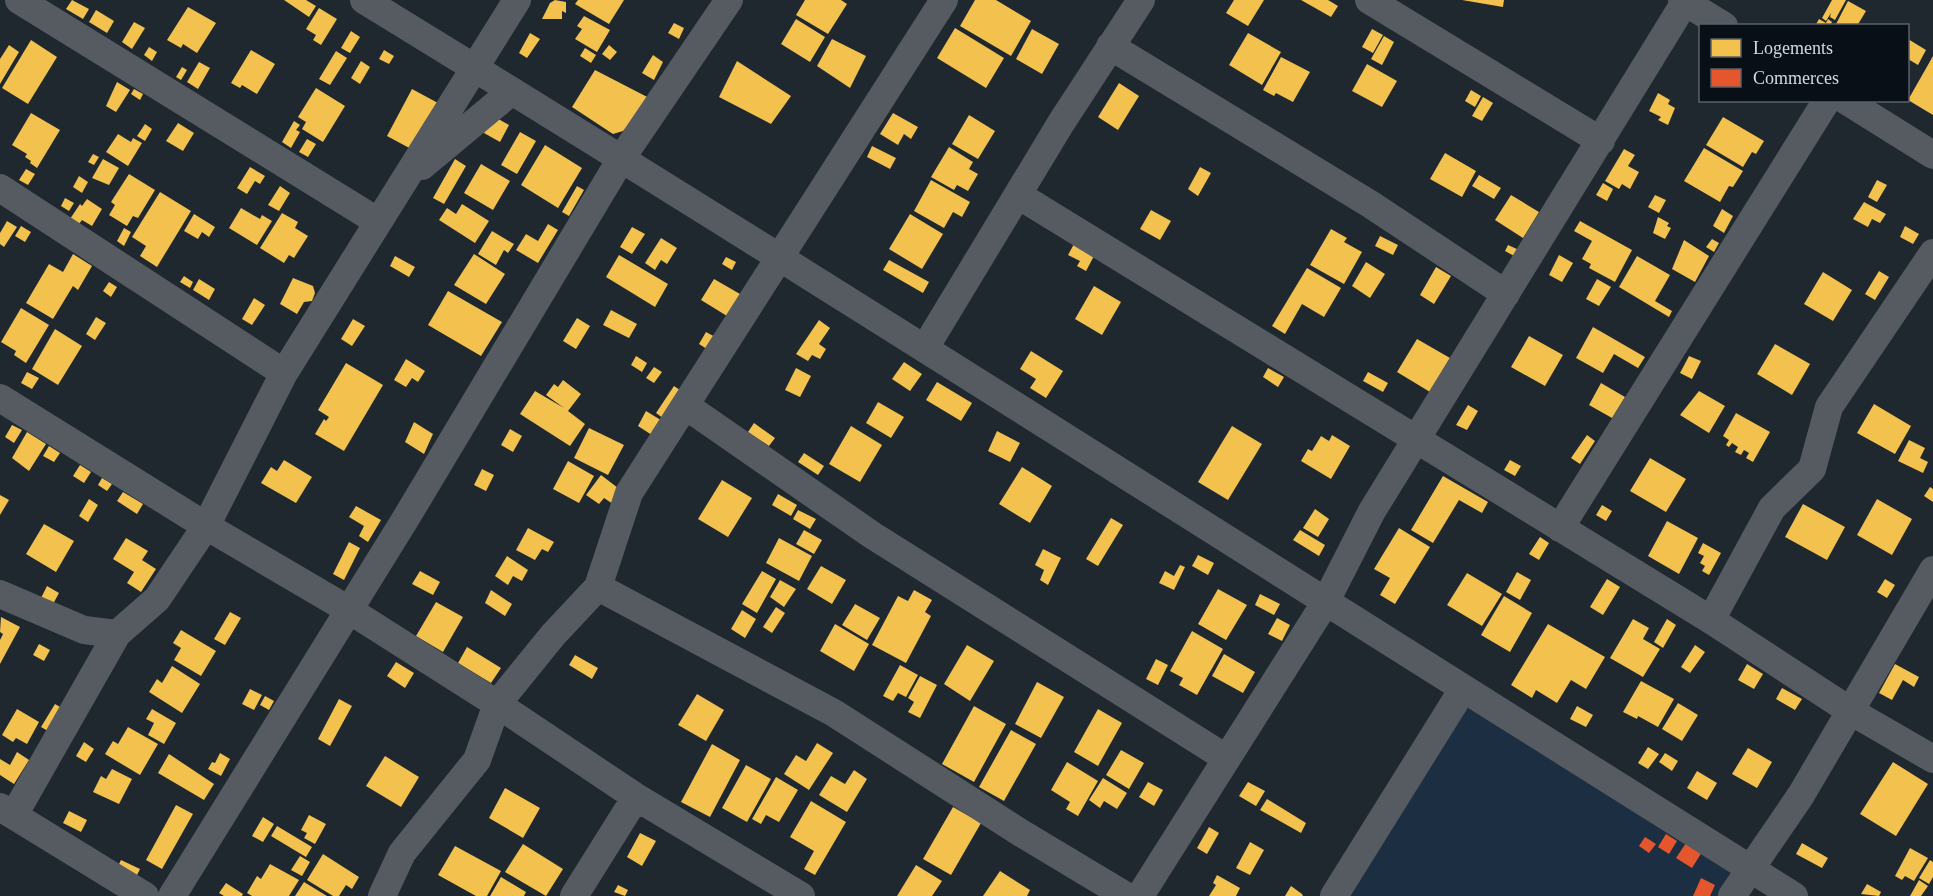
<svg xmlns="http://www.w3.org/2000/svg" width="1933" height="896" viewBox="0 0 1933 896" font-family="Georgia,serif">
<rect width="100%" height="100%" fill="#1f272f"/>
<!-- built -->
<path fill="#1c2e41" d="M 1476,686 L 1761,864 L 1741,896 L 1347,896 Z"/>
<!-- homes -->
<path fill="#f2c14e" d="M 72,0 L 89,9 L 83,19 L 66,9 Z
M 284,0 L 306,0 L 316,6 L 309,17 Z
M 555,0 L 566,2 L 566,13 L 562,11 L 562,19 L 542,19 L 550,3 Z
M 578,0 L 624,0 L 609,24 L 575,4 Z
M 805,0 L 841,0 L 847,4 L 828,34 L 796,15 Z
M 975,0 L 996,0 L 1031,21 L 1011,56 L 960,26 Z
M 1234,0 L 1264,0 L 1248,26 L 1226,13 Z
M 1301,0 L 1328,0 L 1338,6 L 1331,17 Z
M 1462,0 L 1504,0 L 1503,7 Z
M 1832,0 L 1846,0 L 1835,20 L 1830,17 L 1831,13 L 1826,21 L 1822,18 Z
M 1848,1 L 1866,11 L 1857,26 L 1835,26 Z
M 188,7 L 216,23 L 197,53 L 183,44 L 181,48 L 167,40 Z
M 319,8 L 337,19 L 321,45 L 313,40 L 316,35 L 306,29 Z
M 96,10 L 114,21 L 107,33 L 89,22 Z
M 584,16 L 610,30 L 597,52 L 575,39 L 582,29 L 577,26 Z
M 796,19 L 825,37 L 810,62 L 781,44 Z
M 1819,19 L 1826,23 L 1828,19 L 1832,22 L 1830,26 L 1815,26 Z
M 134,22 L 145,28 L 132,49 L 122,42 Z
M 674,23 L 684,28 L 679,39 L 668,33 Z
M 955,28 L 1004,58 L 986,88 L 937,58 Z
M 1032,29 L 1059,44 L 1042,74 L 1016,59 Z
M 1372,29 L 1383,35 L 1373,53 L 1362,47 Z
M 351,31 L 360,37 L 350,53 L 341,48 Z
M 530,33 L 540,39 L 527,58 L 519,53 Z
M 1248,33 L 1281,52 L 1262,85 L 1229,65 Z
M 1384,36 L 1394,42 L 1382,65 L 1371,59 Z
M 832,39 L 866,56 L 850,88 L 817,66 Z
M 1908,39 L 1926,50 L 1918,65 L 1908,59 Z
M 31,40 L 57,57 L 28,104 L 2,88 Z
M 9,45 L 19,52 L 0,84 L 0,59 Z
M 609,45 L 617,52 L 610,60 L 602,54 Z
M 149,47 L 157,52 L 152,61 L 144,55 Z
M 585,48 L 596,55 L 591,63 L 580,56 Z
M 251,50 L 275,64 L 257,94 L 242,85 L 240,88 L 231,83 Z
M 384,50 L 394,56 L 389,64 L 379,59 Z
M 336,51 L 347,58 L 330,85 L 319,79 Z
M 653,55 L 663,62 L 654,80 L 642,73 Z
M 1933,56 L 1933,115 L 1908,100 Z
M 1281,57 L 1310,72 L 1293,102 L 1276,93 L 1274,96 L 1263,90 Z
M 361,61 L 370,67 L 360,84 L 351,78 Z
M 737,61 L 791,96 L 771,124 L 719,97 Z
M 199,62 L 210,68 L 198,89 L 187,82 Z
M 1367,64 L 1397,81 L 1382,107 L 1352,91 Z
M 182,67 L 187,70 L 181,80 L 176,77 Z
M 595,70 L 655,101 L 623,131 L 613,134 L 572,107 Z
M 117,82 L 130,90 L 116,112 L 106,106 Z
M 1119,83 L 1139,96 L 1118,130 L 1098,117 Z
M 316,88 L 345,106 L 323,142 L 302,129 L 306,122 L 298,117 Z
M 134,89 L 143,94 L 140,100 L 131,94 Z
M 412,89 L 438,103 L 413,150 L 387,136 Z
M 1471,90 L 1481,96 L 1475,107 L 1465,101 Z
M 1658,93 L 1670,100 L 1668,104 L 1675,108 L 1668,125 L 1658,120 L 1661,117 L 1649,111 Z
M 1483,97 L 1493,103 L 1482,121 L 1472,116 Z
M 31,113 L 60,130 L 37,168 L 30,163 L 31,161 L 25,157 L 27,154 L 12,145 Z
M 893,113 L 918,127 L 911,139 L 904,134 L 898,145 L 880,134 Z
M 969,115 L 995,131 L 978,159 L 952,144 Z
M 493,116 L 509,125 L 500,142 L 484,133 Z
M 1723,117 L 1764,141 L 1756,154 L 1752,152 L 1743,167 L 1706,145 Z
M 294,121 L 300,125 L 296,130 L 300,132 L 291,148 L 282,142 Z
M 178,123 L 194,133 L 183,151 L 166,141 Z
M 145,124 L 152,129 L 145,141 L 137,136 Z
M 520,132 L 536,141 L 517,174 L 501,165 Z
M 118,134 L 131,142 L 133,138 L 142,143 L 128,166 L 106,152 Z
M 307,139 L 316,144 L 308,157 L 299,152 Z
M 545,145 L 582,168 L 558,208 L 521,185 Z
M 872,146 L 896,158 L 890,169 L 867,157 Z
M 949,147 L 973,162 L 969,169 L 978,174 L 968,191 L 957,185 L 954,190 L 931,177 Z
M 1704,148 L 1743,171 L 1733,187 L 1729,186 L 1720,202 L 1684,181 Z
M 1624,149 L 1635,155 L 1628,166 L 1639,172 L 1630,189 L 1622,184 L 1619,189 L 1605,181 Z
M 1445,153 L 1476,171 L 1462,197 L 1430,179 Z
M 93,154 L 99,157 L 94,165 L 88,162 Z
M 103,159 L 119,168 L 109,185 L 92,178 Z
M 455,159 L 466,166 L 444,204 L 433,198 Z
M 481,164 L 510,181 L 493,210 L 464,193 Z
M 250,167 L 265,176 L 260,184 L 255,181 L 247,194 L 237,188 Z
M 1200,167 L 1211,173 L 1198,196 L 1188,189 Z
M 26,169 L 35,174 L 28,185 L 19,180 Z
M 129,174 L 155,190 L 138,218 L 133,216 L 127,226 L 109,215 L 115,205 L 111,202 Z
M 1479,175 L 1501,188 L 1494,199 L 1472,186 Z
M 79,176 L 88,182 L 82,193 L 73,187 Z
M 931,180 L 970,202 L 962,217 L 953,212 L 944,228 L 914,211 Z
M 1877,180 L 1887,185 L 1877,202 L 1868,197 Z
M 1603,183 L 1613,189 L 1607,201 L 1596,195 Z
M 280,186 L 290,193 L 279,211 L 268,205 Z
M 577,186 L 584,190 L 569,216 L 562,212 Z
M 160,192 L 191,211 L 157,267 L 140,256 L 146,246 L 132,237 Z
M 1511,195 L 1539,212 L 1523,238 L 1495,220 Z
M 1655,195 L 1666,200 L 1659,213 L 1648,207 Z
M 65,198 L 74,203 L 69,211 L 61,206 Z
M 87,199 L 102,209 L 92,226 L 82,220 L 79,224 L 70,219 L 80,204 L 82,206 Z
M 1864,202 L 1886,214 L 1880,223 L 1872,219 L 1868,227 L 1853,219 Z
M 462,204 L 489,221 L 475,243 L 439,220 L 447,208 L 456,214 Z
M 241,208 L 260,219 L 262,215 L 272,221 L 257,245 L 229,228 Z
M 1722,209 L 1733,216 L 1724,233 L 1713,226 Z
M 1151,210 L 1171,221 L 1160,240 L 1140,229 Z
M 282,213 L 298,222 L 295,228 L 308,236 L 294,258 L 289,255 L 284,263 L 260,248 Z
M 194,214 L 215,227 L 209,237 L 202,232 L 198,239 L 184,231 Z
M 910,214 L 943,234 L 922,269 L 889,249 Z
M 1658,217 L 1669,223 L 1667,226 L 1671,228 L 1665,239 L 1653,233 Z
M 7,221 L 17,227 L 4,247 L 0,244 L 0,233 Z
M 1580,221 L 1632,250 L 1615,282 L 1589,268 L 1591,264 L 1582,259 L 1592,241 L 1574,231 Z
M 548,224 L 558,230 L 538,263 L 516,250 L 526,234 L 538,241 Z
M 21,226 L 31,232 L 25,242 L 15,236 Z
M 1905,226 L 1919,234 L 1913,244 L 1900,237 Z
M 632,227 L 645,234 L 632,254 L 620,247 Z
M 124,228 L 131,232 L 124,246 L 117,241 Z
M 1331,229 L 1347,238 L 1344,242 L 1362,252 L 1344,284 L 1310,265 Z
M 492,231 L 514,244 L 508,253 L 504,250 L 496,265 L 478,254 Z
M 1380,236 L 1398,245 L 1393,255 L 1375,246 Z
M 661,238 L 677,248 L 667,264 L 661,260 L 655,270 L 645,263 Z
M 1712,239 L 1719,243 L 1714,252 L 1706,247 Z
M 1684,240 L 1709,256 L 1695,282 L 1672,269 Z
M 1074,244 L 1094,256 L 1086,271 L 1077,266 L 1080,261 L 1068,255 Z
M 1508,245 L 1519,250 L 1516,257 L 1505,251 Z
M 73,254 L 92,266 L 78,290 L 73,286 L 53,319 L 26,303 L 49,264 L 63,272 Z
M 474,254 L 505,274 L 486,304 L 454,285 Z
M 619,255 L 668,284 L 655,307 L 606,277 Z
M 1559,255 L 1573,263 L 1562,282 L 1549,275 Z
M 395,256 L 415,267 L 409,277 L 390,266 Z
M 1637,256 L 1670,275 L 1655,301 L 1672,311 L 1669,317 L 1619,287 Z
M 726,257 L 736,262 L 732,270 L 722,264 Z
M 889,260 L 929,282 L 923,293 L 883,270 Z
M 1366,262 L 1385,274 L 1370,298 L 1352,286 Z
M 1436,267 L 1451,276 L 1434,304 L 1420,295 Z
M 1307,268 L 1341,288 L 1324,317 L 1302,304 L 1285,334 L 1272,326 Z
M 1879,271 L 1889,277 L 1875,300 L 1865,294 Z
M 1823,272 L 1852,290 L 1833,321 L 1804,304 Z
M 184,276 L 193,282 L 190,288 L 180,282 Z
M 293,278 L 313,286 L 315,293 L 312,301 L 304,302 L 297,314 L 280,304 Z
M 199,279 L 215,289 L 209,300 L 193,290 Z
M 714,279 L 740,294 L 727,316 L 701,300 Z
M 1597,279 L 1611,287 L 1599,306 L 1586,299 Z
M 109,282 L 117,287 L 111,297 L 103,291 Z
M 1094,286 L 1121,302 L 1102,335 L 1075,319 Z
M 448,291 L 502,322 L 481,356 L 428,325 Z
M 254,298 L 265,305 L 252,325 L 242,319 Z
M 21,308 L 49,325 L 26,363 L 14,355 L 16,351 L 1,342 Z
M 611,310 L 637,324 L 629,338 L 603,325 Z
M 96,317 L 106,323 L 95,340 L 86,334 Z
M 577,318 L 590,326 L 576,349 L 563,341 Z
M 353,319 L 365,326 L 352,346 L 341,339 Z
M 819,320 L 830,328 L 819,344 L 826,349 L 820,359 L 812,355 L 808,361 L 796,354 Z
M 1593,327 L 1645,357 L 1638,368 L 1614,354 L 1603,373 L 1576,358 Z
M 55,329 L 82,346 L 58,385 L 32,369 Z
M 706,332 L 717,338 L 710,351 L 699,344 Z
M 1529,336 L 1563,355 L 1545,386 L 1511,367 Z
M 1417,339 L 1450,358 L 1430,392 L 1397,372 Z
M 1775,344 L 1810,364 L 1792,395 L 1757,374 Z
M 1031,351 L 1063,371 L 1046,398 L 1030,388 L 1036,379 L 1020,369 Z
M 636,356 L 647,363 L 642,372 L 631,365 Z
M 1689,356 L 1701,361 L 1692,379 L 1680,373 Z
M 406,359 L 425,371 L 418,382 L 412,378 L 406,387 L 394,380 Z
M 904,362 L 922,374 L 910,391 L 892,379 Z
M 346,363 L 383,385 L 344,451 L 315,434 L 324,419 L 326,421 L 329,417 L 318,410 Z
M 654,367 L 662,372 L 654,383 L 646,378 Z
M 796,368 L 811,376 L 800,397 L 785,390 Z
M 1268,368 L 1284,377 L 1278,387 L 1263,377 Z
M 27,372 L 39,378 L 32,389 L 21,383 Z
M 1368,372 L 1388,383 L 1383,392 L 1363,381 Z
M 563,380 L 581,394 L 568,411 L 585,424 L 570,446 L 520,414 L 535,391 L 564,408 L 546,395 L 554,384 L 558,387 Z
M 937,382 L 972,403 L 961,421 L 926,400 Z
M 1601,383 L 1625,397 L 1612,418 L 1589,405 Z
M 674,386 L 686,394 L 667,421 L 656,413 Z
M 1699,391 L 1725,406 L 1709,433 L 1680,415 Z
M 878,402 L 904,417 L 891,438 L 866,423 Z
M 1874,404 L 1911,426 L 1895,454 L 1857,433 Z
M 1468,405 L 1478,411 L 1467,430 L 1456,425 Z
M 646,411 L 664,422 L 655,437 L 638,426 Z
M 1736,413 L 1770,432 L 1753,462 L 1746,458 L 1749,453 L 1744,450 L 1741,455 L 1735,452 L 1738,447 L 1732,443 L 1729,447 L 1726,445 L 1729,440 L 1723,436 Z
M 414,422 L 433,434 L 424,454 L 405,442 Z
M 754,423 L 775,438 L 769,446 L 748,432 Z
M 12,425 L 22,430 L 14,443 L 5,437 Z
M 851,426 L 882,445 L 860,482 L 829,464 Z
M 1232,426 L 1262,444 L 1228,500 L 1198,482 Z
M 589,428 L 624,445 L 608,475 L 574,458 Z
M 510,429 L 522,436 L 513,452 L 501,445 Z
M 997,431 L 1020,443 L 1010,462 L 988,451 Z
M 27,432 L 46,444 L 29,471 L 12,458 Z
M 1332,435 L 1350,446 L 1331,479 L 1301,461 L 1308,449 L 1312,451 L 1321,436 L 1329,441 Z
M 1587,435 L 1595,441 L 1580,464 L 1571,458 Z
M 1909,440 L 1925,448 L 1920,458 L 1928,462 L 1923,473 L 1898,461 Z
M 49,446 L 60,453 L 54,462 L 43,456 Z
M 804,453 L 824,466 L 818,475 L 798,462 Z
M 1650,458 L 1686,479 L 1666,512 L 1630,491 Z
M 284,460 L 312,477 L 296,503 L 261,483 L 271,467 L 277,471 Z
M 1510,460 L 1521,466 L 1515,476 L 1504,470 Z
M 568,461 L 594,476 L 579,503 L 553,489 Z
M 80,465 L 91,472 L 84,483 L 73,476 Z
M 1022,467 L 1052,486 L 1030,523 L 999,504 Z
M 482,469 L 494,475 L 486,491 L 474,485 Z
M 601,475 L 622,491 L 613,504 L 604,498 L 599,504 L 586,495 Z
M 1443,476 L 1488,502 L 1482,513 L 1459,500 L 1433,543 L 1411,530 Z
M 102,478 L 112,484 L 107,491 L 98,485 Z
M 722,480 L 752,498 L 728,537 L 698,519 Z
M 1930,487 L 1933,489 L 1933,502 L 1924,496 Z
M 123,492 L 143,504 L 137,514 L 117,501 Z
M 778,494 L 797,505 L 791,516 L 772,505 Z
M 0,495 L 9,500 L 0,515 Z
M 89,499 L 98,505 L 88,522 L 79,516 Z
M 1877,499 L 1912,519 L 1892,555 L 1857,535 Z
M 1803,504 L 1845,527 L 1827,560 L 1785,537 Z
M 1602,505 L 1612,511 L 1606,521 L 1596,515 Z
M 356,506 L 381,520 L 368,542 L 359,536 L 364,526 L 349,517 Z
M 1315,509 L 1329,519 L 1318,537 L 1303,528 Z
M 798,510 L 816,519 L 810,529 L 793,519 Z
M 1111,518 L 1123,525 L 1098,566 L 1086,559 Z
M 1667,521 L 1698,538 L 1679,574 L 1648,556 Z
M 44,524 L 74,541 L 56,572 L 26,554 Z
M 528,528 L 554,542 L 548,552 L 542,549 L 535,560 L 516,550 Z
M 1399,528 L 1430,547 L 1395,604 L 1380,595 L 1390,578 L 1374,569 Z
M 804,530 L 822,540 L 814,554 L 796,544 Z
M 1300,530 L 1325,545 L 1319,556 L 1293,540 Z
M 1540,537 L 1549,543 L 1539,560 L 1529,554 Z
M 126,538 L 148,551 L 142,560 L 156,569 L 141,592 L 127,583 L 134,572 L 113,559 Z
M 779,538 L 812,556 L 799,581 L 766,563 Z
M 349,542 L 360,548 L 344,580 L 333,574 Z
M 1703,543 L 1721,553 L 1709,575 L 1702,571 L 1705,566 L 1700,563 L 1704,556 L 1698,553 Z
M 1043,549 L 1061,558 L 1048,585 L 1040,580 L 1044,570 L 1035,565 Z
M 1198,555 L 1214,563 L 1208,575 L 1192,566 Z
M 507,556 L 528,570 L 522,581 L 513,576 L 508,585 L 495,576 Z
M 1180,565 L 1185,567 L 1174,590 L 1159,583 L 1165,571 L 1174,576 Z
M 821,566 L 846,580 L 832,604 L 807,589 Z
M 420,571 L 440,582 L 433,595 L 412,584 Z
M 762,571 L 776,579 L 757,613 L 742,604 Z
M 1517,572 L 1531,580 L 1520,600 L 1506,592 Z
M 1467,573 L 1502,594 L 1482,626 L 1447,605 Z
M 1607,579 L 1620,587 L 1603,615 L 1590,607 Z
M 1885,579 L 1895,585 L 1887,598 L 1877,592 Z
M 780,580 L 796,589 L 784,607 L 770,597 Z
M 47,586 L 59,593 L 53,604 L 41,598 Z
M 1218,589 L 1247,605 L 1226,640 L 1198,624 Z
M 491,590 L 512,604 L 505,616 L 485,603 Z
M 914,590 L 932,600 L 925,612 L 931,616 L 906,663 L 872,645 L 898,596 L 908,601 Z
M 1260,594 L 1280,604 L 1274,615 L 1255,605 Z
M 1504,596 L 1532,613 L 1510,652 L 1481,635 Z
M 436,602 L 463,617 L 443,652 L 416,636 Z
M 855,604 L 880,618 L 867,640 L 842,625 Z
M 776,607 L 785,613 L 772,633 L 763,627 Z
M 742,610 L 756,619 L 745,638 L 731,629 Z
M 230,612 L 241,618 L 225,645 L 214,639 Z
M 1,617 L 20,627 L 0,664 L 0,640 L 3,634 L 0,632 Z
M 1277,618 L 1290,625 L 1282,641 L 1268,634 Z
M 1633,619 L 1649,628 L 1643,639 L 1660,649 L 1643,677 L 1610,658 Z
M 1667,619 L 1676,625 L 1663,648 L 1654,642 Z
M 835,624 L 869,644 L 854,671 L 820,651 Z
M 1548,624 L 1605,657 L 1586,689 L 1571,680 L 1557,703 L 1536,690 L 1532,698 L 1511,685 Z
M 181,630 L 216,651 L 201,676 L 174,660 L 181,648 L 173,643 Z
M 1192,631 L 1223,649 L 1197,695 L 1179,685 L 1183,678 L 1170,671 Z
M 39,644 L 50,650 L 44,661 L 33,655 Z
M 967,645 L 994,661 L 970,701 L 944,684 Z
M 1695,645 L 1705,652 L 1690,673 L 1681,667 Z
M 467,647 L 501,668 L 491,683 L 458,663 Z
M 1224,654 L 1255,672 L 1243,693 L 1212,676 Z
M 575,655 L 598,668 L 592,679 L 569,665 Z
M 1156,659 L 1168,665 L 1158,685 L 1146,679 Z
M 396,662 L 414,673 L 405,688 L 387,676 Z
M 1747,664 L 1763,674 L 1754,689 L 1738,680 Z
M 1895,664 L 1919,677 L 1914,687 L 1903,680 L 1892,700 L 1879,693 Z
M 900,665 L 918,675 L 906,697 L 898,693 L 893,701 L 883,696 Z
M 172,666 L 200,684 L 182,713 L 149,692 L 157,679 L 162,683 Z
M 920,676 L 937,685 L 920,718 L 908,712 L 914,702 L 908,698 Z
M 1641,681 L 1674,699 L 1658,727 L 1638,716 L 1637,719 L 1623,712 Z
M 1037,682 L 1064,697 L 1041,738 L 1015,724 Z
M 1782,688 L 1802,699 L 1795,710 L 1776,699 Z
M 250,689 L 262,695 L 254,710 L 242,704 Z
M 697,694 L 724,710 L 706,741 L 678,725 Z
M 265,696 L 274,701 L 269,710 L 260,705 Z
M 339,699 L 352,706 L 330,746 L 318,739 Z
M 1678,703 L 1698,715 L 1682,741 L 1662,729 Z
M 55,704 L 67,711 L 53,734 L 41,727 Z
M 974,706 L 1006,724 L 974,782 L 942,764 Z
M 1577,706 L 1593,715 L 1586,727 L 1570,719 Z
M 17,709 L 39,722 L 27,744 L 16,738 L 13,742 L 2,735 Z
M 152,709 L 176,723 L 164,744 L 148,735 L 154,723 L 146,719 Z
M 1098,709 L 1122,723 L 1098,766 L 1074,752 Z
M 128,727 L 158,744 L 140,775 L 105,754 L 113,741 L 118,744 Z
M 1011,730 L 1036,744 L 1004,801 L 979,787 Z
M 84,742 L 94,749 L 86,762 L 76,756 Z
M 817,743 L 833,753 L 809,790 L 784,774 L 796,755 L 806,761 Z
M 712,744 L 740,760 L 710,817 L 681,802 Z
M 1648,747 L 1659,754 L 1648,769 L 1638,763 Z
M 1748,748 L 1772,762 L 1757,788 L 1732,774 Z
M 1121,750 L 1144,763 L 1129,789 L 1106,775 Z
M 17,752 L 29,760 L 14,784 L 0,775 L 0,759 L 10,765 Z
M 220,753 L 230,759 L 221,776 L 208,769 L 212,762 L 215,763 Z
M 1665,753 L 1678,761 L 1672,771 L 1659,762 Z
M 169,754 L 214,784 L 204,800 L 158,773 Z
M 385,756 L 419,777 L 401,807 L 366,786 Z
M 1067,762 L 1098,781 L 1078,816 L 1066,809 L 1070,802 L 1051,790 Z
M 1893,762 L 1928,784 L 1896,836 L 1860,814 Z
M 746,765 L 771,779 L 747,822 L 722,808 Z
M 112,769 L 132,779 L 119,804 L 93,792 L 101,776 L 106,779 Z
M 854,770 L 867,779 L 847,812 L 819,795 L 831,776 L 845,784 Z
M 1697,771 L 1717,783 L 1707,800 L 1687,788 Z
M 776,777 L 798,790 L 779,822 L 766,815 L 761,824 L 752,819 Z
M 1103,778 L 1127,793 L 1117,809 L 1104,801 L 1100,808 L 1089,800 Z
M 1148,782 L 1163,790 L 1154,806 L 1139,797 Z
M 1248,782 L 1265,791 L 1256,806 L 1239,796 Z
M 505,788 L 540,808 L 523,838 L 489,818 Z
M 1267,799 L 1306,823 L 1301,833 L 1260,810 Z
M 811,801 L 846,822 L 815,875 L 804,869 L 814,851 L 790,837 Z
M 176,805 L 193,814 L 162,869 L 146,860 Z
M 953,807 L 981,823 L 951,875 L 923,859 Z
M 69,811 L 87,820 L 81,832 L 63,823 Z
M 309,815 L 326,824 L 315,844 L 304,838 L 307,833 L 301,830 Z
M 263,817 L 274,824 L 263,842 L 252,836 Z
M 277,826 L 312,847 L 306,857 L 271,836 Z
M 1209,827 L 1219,833 L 1207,854 L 1197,848 Z
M 640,833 L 656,841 L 642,866 L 627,857 Z
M 1250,842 L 1264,850 L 1250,875 L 1236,868 Z
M 1802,843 L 1828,858 L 1822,868 L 1796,854 Z
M 523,844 L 563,869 L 546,896 L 505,872 Z
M 455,846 L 501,871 L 487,896 L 476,896 L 438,875 Z
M 1910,848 L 1928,858 L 1914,881 L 1905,876 L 1902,880 L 1895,876 Z
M 323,854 L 359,877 L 352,889 L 346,885 L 339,896 L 333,896 L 307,880 Z
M 300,856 L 310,862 L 302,876 L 291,870 Z
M 121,860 L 140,869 L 134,881 L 115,872 Z
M 1930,860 L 1933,862 L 1933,877 L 1929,884 L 1919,878 Z
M 270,864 L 299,880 L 289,896 L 252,896 L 247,893 L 257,876 L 261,879 Z
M 916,865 L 942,881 L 932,896 L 897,896 Z
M 1000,871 L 1030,890 L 1027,896 L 983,896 Z
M 1217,875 L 1240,888 L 1236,896 L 1209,896 L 1216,885 L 1213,883 Z
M 501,877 L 526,892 L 524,896 L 490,896 Z
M 1919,880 L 1928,886 L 1921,896 L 1910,896 Z
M 304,882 L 327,896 L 295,896 Z
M 226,883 L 243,894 L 242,896 L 224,896 L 219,893 Z
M 1867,884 L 1881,892 L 1879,896 L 1861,894 Z
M 618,885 L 628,890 L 625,896 L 614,892 Z
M 1291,886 L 1302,894 L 1303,896 L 1285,896 Z"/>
<!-- shops -->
<path fill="#e4572e" d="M 1666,834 L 1677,841 L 1669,854 L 1658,847 Z
M 1645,837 L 1656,844 L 1649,853 L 1639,846 Z
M 1686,843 L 1702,852 L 1692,868 L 1676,858 Z
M 1701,878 L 1715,885 L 1710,896 L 1693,896 Z"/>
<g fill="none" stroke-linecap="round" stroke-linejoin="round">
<!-- minor -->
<path stroke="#555b61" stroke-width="28" d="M 19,0 L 377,221
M 364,0 C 844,294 1317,598 1794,896
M 1369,0 L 1601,141
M 1682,0 L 1724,26
M 1110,46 L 1370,204 L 1506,294
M 1845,100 L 1933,155
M 422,166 L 512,91
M 0,188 L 284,373
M 1018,195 L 1711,620 L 1852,712 L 1933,759
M 925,348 L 1061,123 L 1141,0
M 0,398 L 206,526 L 349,610 L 497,704 L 636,797 L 801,896
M 686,406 L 872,535 L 1226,758
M 1560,528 L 1827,100
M 598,587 L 834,713 L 1021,833 L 1126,896
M 0,594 L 84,630 L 117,634
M 1711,620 L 1772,508 L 1812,469 L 1829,407 L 1933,253
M 0,807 L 145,896
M 14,815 L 117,634 L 157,599 L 206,526 L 284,373 L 517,0
M 172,896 L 406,518 L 621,159 L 729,0
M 382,896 L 402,853 L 477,760 L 497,704 L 553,635 L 598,587 L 629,493 L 944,0
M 574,896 L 636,797
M 1140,896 L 1325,603 L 1372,511 L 1685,2
M 1334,896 L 1463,689
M 1732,896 L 1801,795 L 1933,570"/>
</g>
<!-- legend -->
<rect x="1699" y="24" width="210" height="78" fill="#090f16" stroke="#596169" stroke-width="1.5"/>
<rect x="1711" y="39" width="30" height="18" fill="#f2c14e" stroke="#596169" stroke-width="1.5"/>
<text x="1753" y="54" font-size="18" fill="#d1dbe5">Logements</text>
<rect x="1711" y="69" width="30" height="18" fill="#e4572e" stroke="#596169" stroke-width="1.5"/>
<text x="1753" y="84" font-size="18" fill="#d1dbe5">Commerces</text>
</svg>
